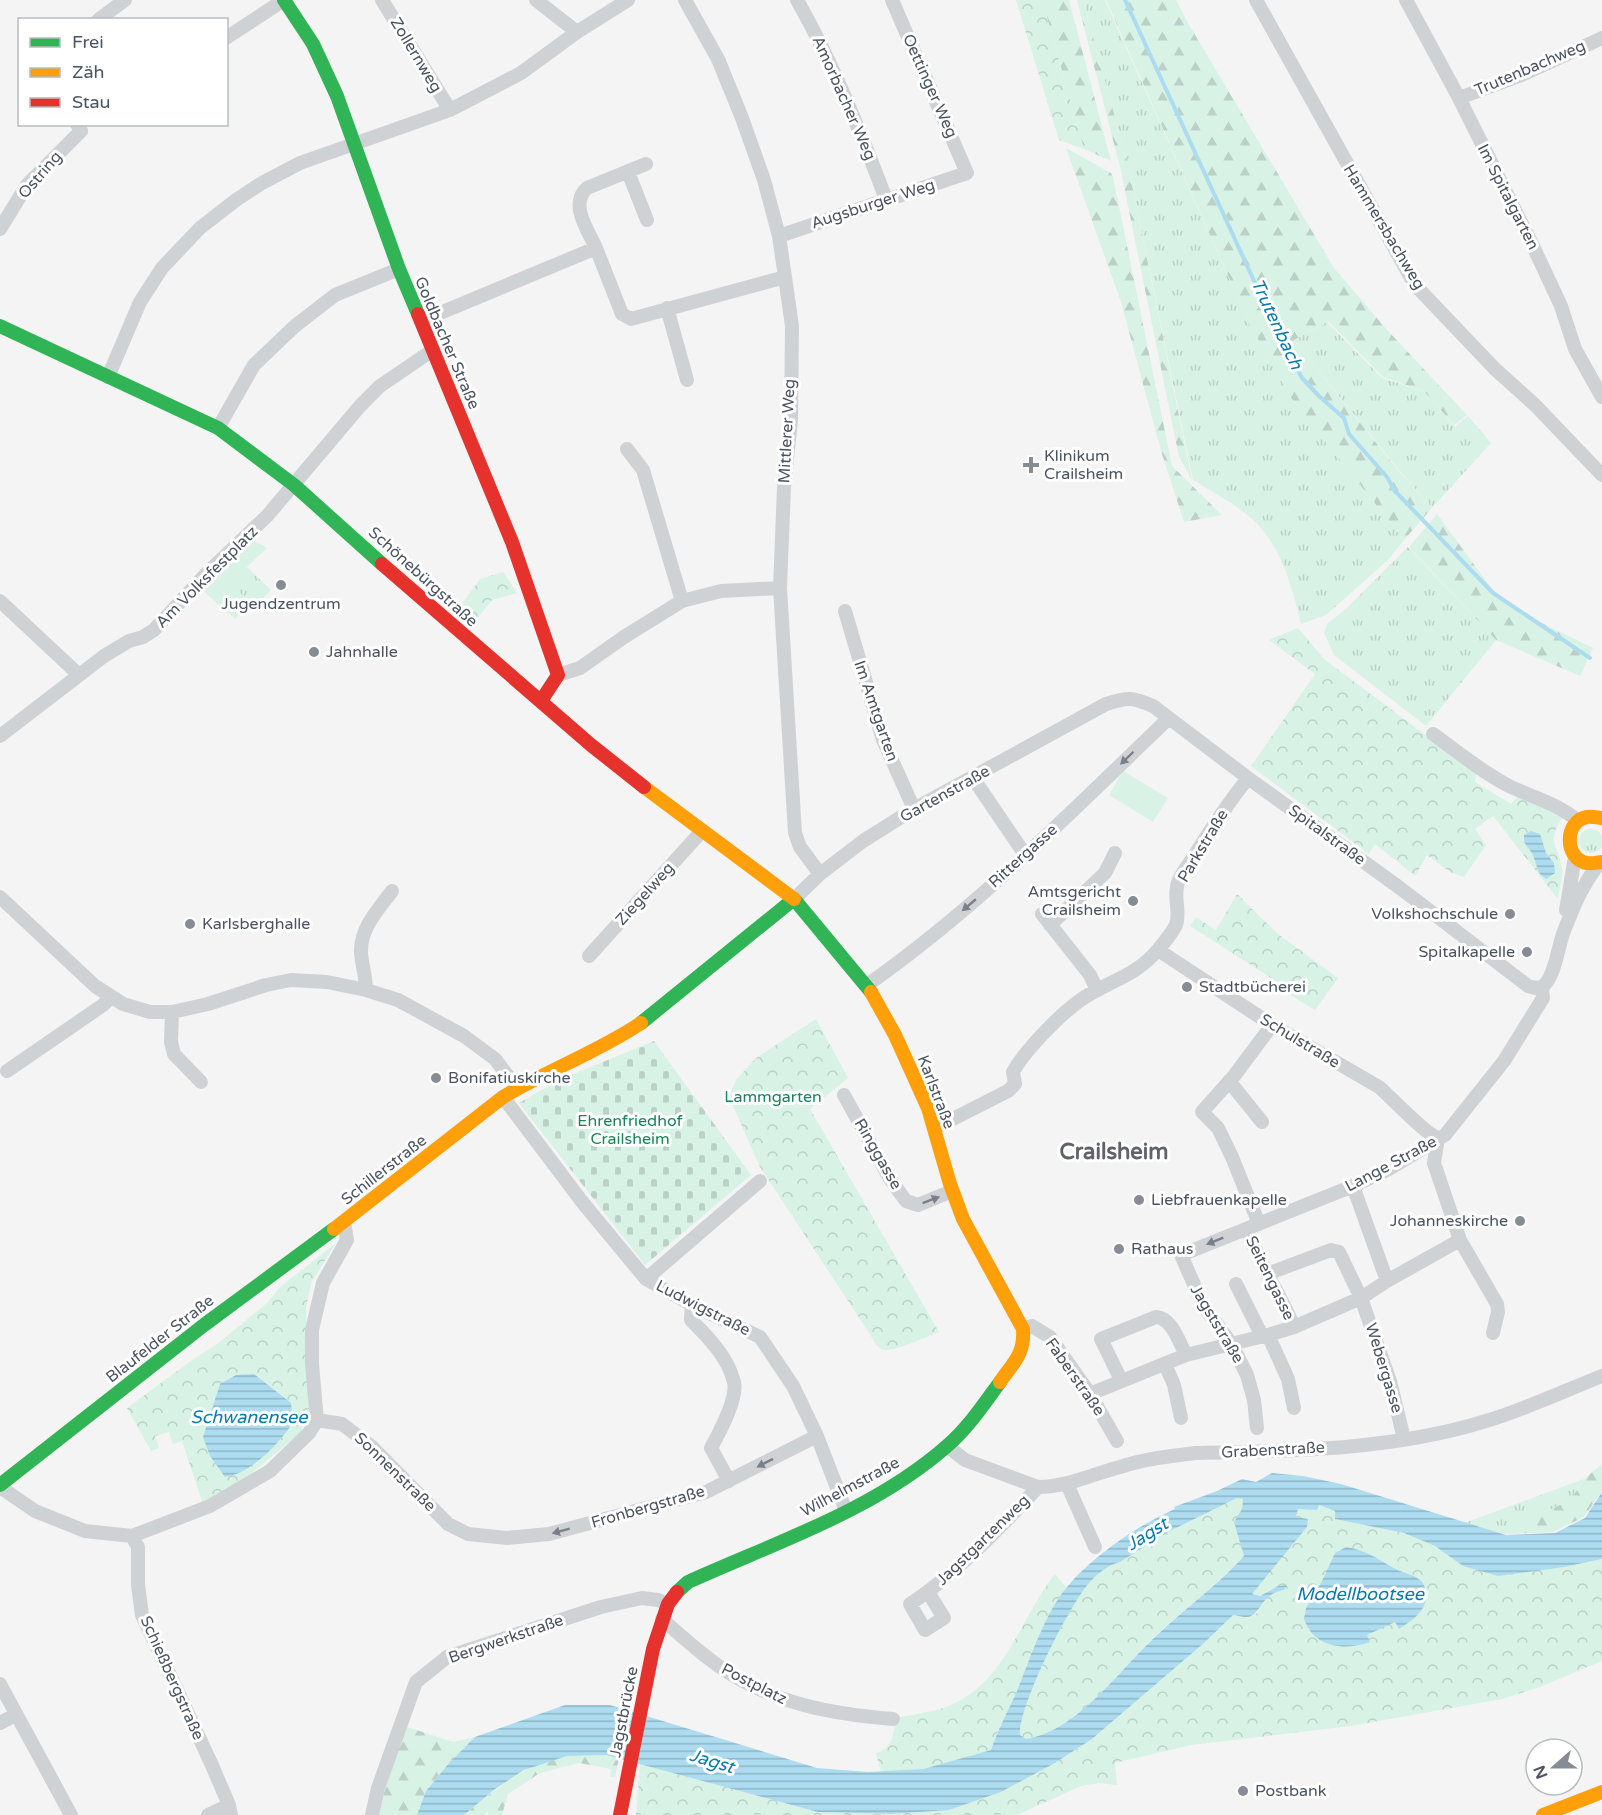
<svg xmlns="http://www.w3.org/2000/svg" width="1602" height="1815" viewBox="0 0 1602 1815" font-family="'Varela Round',sans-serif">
<defs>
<pattern id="grass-tufts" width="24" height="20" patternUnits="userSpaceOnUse" patternTransform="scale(1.5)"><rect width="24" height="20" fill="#d8f2e5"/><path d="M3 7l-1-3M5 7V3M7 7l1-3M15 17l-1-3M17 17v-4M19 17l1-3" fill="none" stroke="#bbd1c7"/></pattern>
<pattern id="forest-firs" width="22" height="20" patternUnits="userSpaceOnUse" patternTransform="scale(1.5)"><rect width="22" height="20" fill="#d8f2e5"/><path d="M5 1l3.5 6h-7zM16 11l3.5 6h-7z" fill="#bbd1c7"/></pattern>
<pattern id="cemetery-stones" width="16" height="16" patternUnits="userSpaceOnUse" patternTransform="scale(1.5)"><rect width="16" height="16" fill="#d8f2e5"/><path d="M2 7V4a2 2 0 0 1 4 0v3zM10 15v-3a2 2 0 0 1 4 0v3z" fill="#bbd1c7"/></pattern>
<pattern id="park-crowns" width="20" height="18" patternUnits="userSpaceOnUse" patternTransform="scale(1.5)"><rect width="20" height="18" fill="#d8f2e5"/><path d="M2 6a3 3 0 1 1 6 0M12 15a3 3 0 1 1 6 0" fill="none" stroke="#bbd1c7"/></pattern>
<pattern id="water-rules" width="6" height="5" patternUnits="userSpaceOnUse" patternTransform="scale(1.5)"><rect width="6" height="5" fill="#addcf0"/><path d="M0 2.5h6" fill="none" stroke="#8fb5c6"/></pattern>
</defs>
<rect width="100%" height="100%" fill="#f4f4f4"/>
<!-- grass -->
<path fill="url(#grass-tufts)" d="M 1083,0 L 1105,0 L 1250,325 L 1291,398 L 1404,540 L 1389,559 L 1326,615 L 1301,624 C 1292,586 1281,545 1252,519 C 1234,503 1212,492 1193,480 L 1128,165 Z
M 1327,322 L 1382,378 L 1424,391 L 1455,427 L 1468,416 L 1491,443 L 1432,508 L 1398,469 L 1294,340 Z
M 1408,547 L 1496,640 L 1426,726 L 1334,655 L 1324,633 L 1328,623 L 1347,608 Z
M 247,567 L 271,590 L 256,607 L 229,584 Z
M1579 841a12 12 0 1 1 24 0a12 12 0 1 1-24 0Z
M 1584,1479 L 1571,1499 L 1505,1534 L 1464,1523 Z"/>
<!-- forest -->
<path fill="url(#forest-firs)" d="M 1042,0 L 1069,0 L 1111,161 L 1084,149 Z
M 1077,0 L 1083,0 L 1128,165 L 1192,480 L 1179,457 L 1121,171 Z
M 1106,0 L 1176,0 L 1188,23 L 1334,268 L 1388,331 L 1467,415 L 1454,425 L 1424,391 L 1383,377 L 1328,321 L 1294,340 L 1397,469 L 1432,508 L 1404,540 L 1291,398 L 1250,325 Z
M 1066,148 L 1111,173 L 1113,177 L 1172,466 L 1222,515 L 1184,522 L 1161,451 L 1121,302 Z
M 1437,514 L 1492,589 L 1519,612 L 1593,648 L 1580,676 L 1496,640 L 1409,547 Z
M 1602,1464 L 1602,1491 L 1584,1517 L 1553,1532 L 1505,1534 L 1571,1499 L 1585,1478 Z
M 407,1727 L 453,1742 L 475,1737 L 449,1763 L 426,1791 L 417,1815 L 379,1815 L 389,1772 Z
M 606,1755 L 619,1758 L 615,1777 L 610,1777 L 611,1769 L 579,1763 L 540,1773 L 508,1794 L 502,1815 L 488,1815 L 488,1811 L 484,1815 L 464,1815 C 495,1789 527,1762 569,1756 C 581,1755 594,1755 606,1755 Z"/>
<!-- cemetery -->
<path fill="url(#cemetery-stones)" d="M 654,1041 L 751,1175 L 645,1265 L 519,1103 L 559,1080 Z"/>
<!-- park -->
<path fill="url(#park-crowns)" d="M 1016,0 L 1042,0 L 1084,149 L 1059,140 Z
M 503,572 L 517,593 L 492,600 L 472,625 L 456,612 L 480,579 Z
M 1298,628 L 1324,659 L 1476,773 L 1475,782 L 1511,804 L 1519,795 L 1562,818 C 1545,846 1559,843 1562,869 C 1563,879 1559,889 1558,899 L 1493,816 L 1475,829 L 1486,845 L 1464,877 L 1450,872 L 1427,855 L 1415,876 L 1375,844 L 1369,854 L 1251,766 L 1315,674 L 1269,640 Z
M 1237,894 L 1278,934 L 1338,978 L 1315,1010 L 1290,995 L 1279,983 L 1190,926 L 1196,917 L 1216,930 Z
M 816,1019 L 848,1078 L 810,1109 L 939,1332 C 927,1336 895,1352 884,1350 C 877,1348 874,1342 871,1336 L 760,1167 L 729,1097 L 736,1080 L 756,1058 Z
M 336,1243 L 311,1283 L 306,1309 L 309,1408 L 301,1432 L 235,1487 L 203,1504 L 182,1441 L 173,1444 L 169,1432 L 155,1436 L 159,1448 L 151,1451 L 127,1408 L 192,1360 L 216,1345 L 267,1303 L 280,1287 Z
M 1237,1498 L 1243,1499 L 1242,1509 L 1235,1522 L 1244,1556 C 1217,1586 1184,1609 1155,1636 C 1118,1671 1079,1730 1026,1739 L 1020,1735 C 1018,1707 1069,1606 1089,1583 C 1097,1574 1108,1565 1120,1562 L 1170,1531 Z
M 1318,1505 L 1335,1511 L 1335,1519 L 1404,1533 L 1435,1546 L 1463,1566 L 1564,1567 L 1602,1559 L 1602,1661 L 1540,1687 L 1502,1699 L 1351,1726 L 1191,1745 L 1115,1763 L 1117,1785 L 1099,1783 L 1081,1786 L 1017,1815 L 636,1815 L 640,1764 L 819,1812 L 891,1814 L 949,1810 L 1001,1792 L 1055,1763 L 1092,1739 L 1204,1643 L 1233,1614 L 1247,1618 L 1257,1613 L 1263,1600 L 1276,1591 L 1270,1589 L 1260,1596 L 1252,1594 L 1307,1527 L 1296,1518 L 1298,1509 L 1316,1510 Z
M 1055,1574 L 1066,1587 C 1044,1622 1031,1660 1014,1698 C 1006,1715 997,1731 991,1750 L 923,1769 L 881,1772 L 876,1753 C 893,1748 894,1734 895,1718 C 909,1715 926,1713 940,1709 C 1005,1688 1017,1622 1055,1574 Z"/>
<!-- pitch -->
<path fill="#d8f2e5" d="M 253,540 L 267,548 L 229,584 L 252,603 L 235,619 L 201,589 Z
M 1123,771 L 1168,798 L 1153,822 L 1109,795 Z"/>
<!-- water -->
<path fill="url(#water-rules)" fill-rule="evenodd" d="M 1531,831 L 1540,834 L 1546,853 L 1554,863 L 1555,873 L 1546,879 L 1539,873 L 1533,855 L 1524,842 L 1524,835 Z
M 254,1374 L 291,1403 L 293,1423 C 278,1444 252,1473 225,1477 L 210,1456 L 203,1437 L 220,1384 L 236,1375 Z
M 1272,1473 L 1303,1476 L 1341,1484 L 1506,1535 L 1555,1533 L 1585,1518 L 1602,1492 L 1602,1559 L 1564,1567 L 1498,1576 L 1463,1566 L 1435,1546 L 1404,1533 L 1335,1519 L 1335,1511 L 1319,1505 L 1317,1510 L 1298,1509 L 1296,1517 L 1308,1519 L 1307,1527 L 1252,1594 L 1260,1596 L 1278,1586 L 1287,1585 L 1284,1590 C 1259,1594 1262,1615 1247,1617 C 1243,1618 1237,1615 1233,1615 L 1204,1643 L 1092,1739 L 1055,1763 L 1001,1792 L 949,1810 L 891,1814 L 818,1812 L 606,1755 L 567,1756 L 524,1770 L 495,1789 L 464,1815 L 417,1815 L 426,1791 L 449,1763 L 475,1737 L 565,1705 L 610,1705 L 817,1768 L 868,1772 L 923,1769 L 991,1750 C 998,1729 1008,1711 1017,1691 C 1030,1659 1045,1613 1067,1587 C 1093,1556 1138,1525 1175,1509 L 1174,1507 L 1217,1491 L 1242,1479 L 1256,1482 ZM 1237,1498 L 1243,1499 L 1242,1509 L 1234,1522 L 1244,1556 C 1217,1586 1184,1609 1155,1637 C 1118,1671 1079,1730 1026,1739 L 1020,1735 C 1018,1707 1069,1606 1089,1583 C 1097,1574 1108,1565 1120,1562 L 1170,1531 Z
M 1346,1547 C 1364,1549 1379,1560 1394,1568 C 1402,1573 1413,1574 1420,1580 C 1424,1583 1425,1588 1426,1593 C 1428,1610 1412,1621 1399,1629 L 1395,1622 L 1367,1635 L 1370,1642 C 1345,1651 1314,1648 1304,1619 L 1306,1608 L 1321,1583 L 1335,1553 Z"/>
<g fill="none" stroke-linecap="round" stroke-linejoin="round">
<!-- stream -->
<path stroke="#addcf0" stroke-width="4" d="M 1125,0 L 1284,346 L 1302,378 L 1320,397 L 1344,418 L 1349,434 L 1387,477 L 1394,490 L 1493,593 L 1590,658"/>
<!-- street -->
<path stroke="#cfd2d5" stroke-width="14" d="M 382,0 L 450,110
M 536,0 L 577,32
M 685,0 L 718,59 L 742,118 L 764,180 L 779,236 L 785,277 L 792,326 L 791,420 L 784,487 L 780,588 L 795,833 L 800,847 L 820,874
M 797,0 C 833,63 860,131 886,199
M 1256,0 L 1415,285 L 1495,369 L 1535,405 L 1602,475
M 1406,0 L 1459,98 L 1533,246 L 1561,306 L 1575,349 L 1602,397
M 98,20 L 125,0
M 226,38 L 284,0
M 1459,98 L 1524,74 L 1602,38
M 628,172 L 647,220
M 0,229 L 27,185 L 81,131 L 77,124
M 779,236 L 967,173 L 892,0
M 596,248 C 588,230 569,204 587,188 L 646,164
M 667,308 L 687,380
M 421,321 L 596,248 L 622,314 L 631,319 L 785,277
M 108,377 L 140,302 L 162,268 L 200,228 L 236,200 L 262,183 L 300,163 L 450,110 L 521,73 L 577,32 L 628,0
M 218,428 L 254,365 L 295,326 L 335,295 L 399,269
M 627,449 L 643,470 L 682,601
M 0,601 L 78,674
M 845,611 L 883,740 L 914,809
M 558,675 L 580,668 L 624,637 L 682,601 L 721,591 L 780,588
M 1433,734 C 1458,752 1483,773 1511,787 C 1535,798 1558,804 1578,821
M 0,736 L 104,656 L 129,641 L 143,637 L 154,630 L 206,574 L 267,516 L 360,406 L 380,386 L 433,350
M 973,778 L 1026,856
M 0,897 L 95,986 L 123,1004 L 150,1012 L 172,1012 L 208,1004 L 266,985 L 291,980 L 327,982 L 366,990 L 398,1000 L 464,1036 L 495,1059 L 517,1088
M 794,899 L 820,874 L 863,841 L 914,809 L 1106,704 C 1128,697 1132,697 1153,706 L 1248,778 L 1400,888 L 1528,986 L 1535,988 L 1542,987
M 1566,910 L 1575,857
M 1042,914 L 1090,975 L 1097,990
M 1050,925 L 1105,873 L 1115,853
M 1158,950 L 1272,1025 L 1379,1087 C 1393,1099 1425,1134 1438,1138
M 589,956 L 701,832
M 867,985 C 978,907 1072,811 1169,718
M 1542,987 C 1555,978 1558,946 1564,931 C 1573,908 1583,883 1599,864
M 366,990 C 366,977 362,965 361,953 C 360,928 378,910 392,891
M 172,1012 L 171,1042 L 174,1054 L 201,1082
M 7,1071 L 103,1005 L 111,997
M 1229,1081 L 1262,1122
M 844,1095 L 890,1179 L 906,1201 L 918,1205 L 952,1191
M 503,1097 L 583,1203 L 646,1279 L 692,1305 L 760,1337 L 793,1386 L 817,1436 L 846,1511
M 935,1128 L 1008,1091 L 1015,1084 L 1013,1072 C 1025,1050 1063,1011 1085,997 C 1112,980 1135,976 1157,951 C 1163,944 1172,933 1176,925 C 1181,911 1172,895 1179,880 C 1183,871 1191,862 1196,853 C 1212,827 1229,802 1248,778
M 1438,1138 L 1434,1163 L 1460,1240 L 1497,1304 L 1498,1312 L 1493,1333
M 1353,1186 L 1387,1281
M 1259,1224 L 1232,1157 L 1218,1128 L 1202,1112 L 1234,1076 L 1272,1025
M 1247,1229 C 1259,1264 1280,1293 1294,1327
M 1267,1274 L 1331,1250 L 1339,1252 L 1361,1298 L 1390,1381 L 1404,1439
M 646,1279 L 760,1181
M 1236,1284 L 1262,1336
M 692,1305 L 691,1320 C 708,1337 728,1357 734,1382 C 738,1399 719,1433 711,1448 L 729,1481
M 1023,1329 L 1032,1326 L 1050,1337 L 1090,1394 L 1117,1441
M 1268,1335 L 1288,1379 L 1294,1408
M 1165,1364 L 1174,1385 L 1181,1418
M 1121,1380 L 1101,1339 L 1156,1317 C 1172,1318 1179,1342 1186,1355
M 1090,1394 L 1186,1355 L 1268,1335 L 1294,1327 L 1361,1298 L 1387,1281 L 1460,1240
M 317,1420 L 342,1424 L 371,1446 L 448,1524 L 468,1534 L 507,1538 L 549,1534 L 706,1492 L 817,1436
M 1257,1428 L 1254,1400 L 1247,1375 L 1231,1343 L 1204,1307 L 1181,1255 L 1353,1186 L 1389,1169 L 1445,1135 L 1504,1061 L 1543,998 L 1542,987
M 947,1446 L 965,1460 L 1038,1487 C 1067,1487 1093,1474 1120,1467 C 1144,1459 1170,1456 1195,1453 C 1292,1451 1393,1450 1486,1421 C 1526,1409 1564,1391 1602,1376
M 1067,1484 L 1095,1547
M 0,1487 L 35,1511 L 85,1531 L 132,1536 L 210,1506 L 270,1471 L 309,1433 L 317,1420 L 312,1364 L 312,1330 L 323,1283 L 347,1240 L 344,1222
M 132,1536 L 138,1547 L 138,1585 L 142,1615 L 211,1763 L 229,1805 L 231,1815
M 928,1592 L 944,1618 L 925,1630 L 910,1604 C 956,1574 1001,1527 1038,1487
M 662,1619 C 681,1636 701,1654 723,1669 C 776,1704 831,1714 893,1719
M 0,1684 L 71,1815
M 0,1723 L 15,1715
M 208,1815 L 229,1805
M 372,1815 L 378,1788 L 416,1682 L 447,1657 L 601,1607 L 642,1598 L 658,1600 L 668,1604"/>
<!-- fast -->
<path stroke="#30b455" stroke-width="14" d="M 284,0 L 313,44 L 337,96 L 399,269 L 418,314
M 0,326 L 218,428 L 294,485 L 382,564
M 641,1023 L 794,899 L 871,992
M 0,1485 L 204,1325 L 334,1229
M 677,1592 L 688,1582 C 776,1542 873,1511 947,1446 C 968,1428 984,1404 1000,1382"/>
<!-- slow -->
<path stroke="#ff9f0a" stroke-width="14" d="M 644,787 L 794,899
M 1602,818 C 1598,818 1592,816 1587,817 C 1564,821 1564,859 1587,863 C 1592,864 1598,862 1602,862
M 871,992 L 895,1035 L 928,1108 L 950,1184 L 963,1219 L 1023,1329 C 1025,1354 1013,1363 1000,1382
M 334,1229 L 503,1097 C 548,1070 598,1052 641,1023
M 1543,1815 L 1602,1792"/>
<!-- jam -->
<path stroke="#e5322d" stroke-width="14" d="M 418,314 L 512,542 L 558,675 L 541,701
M 382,564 L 591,745 L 644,787
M 620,1815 L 653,1649 L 668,1604 L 677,1592"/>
</g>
<!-- one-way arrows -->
<defs><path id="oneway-solid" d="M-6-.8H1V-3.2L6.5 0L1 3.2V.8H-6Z" transform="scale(1.5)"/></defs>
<g fill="#79808a">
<use href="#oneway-solid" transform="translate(1127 758) rotate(136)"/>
<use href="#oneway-solid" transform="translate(969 905) rotate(140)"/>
<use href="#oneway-solid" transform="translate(931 1200) rotate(-21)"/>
<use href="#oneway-solid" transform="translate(1215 1241) rotate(158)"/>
<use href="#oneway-solid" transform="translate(765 1463) rotate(153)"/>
<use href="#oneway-solid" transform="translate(561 1531) rotate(165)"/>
</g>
<!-- markers -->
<g fill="#868c94" stroke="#fff" stroke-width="2">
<path d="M1028 456h6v6h6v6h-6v6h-6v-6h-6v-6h6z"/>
<circle cx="281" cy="585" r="6"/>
<circle cx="314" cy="652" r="6"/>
<circle cx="1133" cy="901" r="6"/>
<circle cx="1510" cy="914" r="6"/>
<circle cx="190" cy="924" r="6"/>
<circle cx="1527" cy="952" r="6"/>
<circle cx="1187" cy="987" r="6"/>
<circle cx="436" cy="1078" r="6"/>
<circle cx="1139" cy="1200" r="6"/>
<circle cx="1520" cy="1221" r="6"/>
<circle cx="1119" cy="1249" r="6"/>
<circle cx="1243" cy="1791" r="6"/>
</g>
<g text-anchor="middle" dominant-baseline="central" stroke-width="6" stroke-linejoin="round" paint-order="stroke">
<!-- street labels -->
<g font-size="16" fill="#4a5461" stroke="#fff">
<text transform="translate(416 55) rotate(59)">Zollernweg</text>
<text transform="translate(1530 68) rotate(-23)">Trutenbachweg</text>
<text transform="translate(930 86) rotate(66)">Oettinger Weg</text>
<text transform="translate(844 98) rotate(66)">Amorbacher Weg</text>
<text transform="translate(40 175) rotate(-49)">Ostring</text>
<text transform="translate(1508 197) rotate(63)">Im Spitalgarten</text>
<text transform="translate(873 204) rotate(-18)">Augsburger Weg</text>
<text transform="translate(1384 227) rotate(59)">Hammersbachweg</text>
<text transform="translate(447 343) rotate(67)">Goldbacher Straße</text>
<text transform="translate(787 431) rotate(-87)">Mittlerer Weg</text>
<text transform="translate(207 577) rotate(-45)">Am Volksfestplatz</text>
<text transform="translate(423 577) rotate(42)">Schönebürgstraße</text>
<text transform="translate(876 711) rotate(71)">Im Amtgarten</text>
<text transform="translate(945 794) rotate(-29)">Gartenstraße</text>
<text transform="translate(1327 835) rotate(36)">Spitalstraße</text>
<text transform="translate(1203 846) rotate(-59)">Parkstraße</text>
<text transform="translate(1023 856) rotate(-42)">Rittergasse</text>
<text transform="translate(645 894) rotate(-48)">Ziegelweg</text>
<text transform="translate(1300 1041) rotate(31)">Schulstraße</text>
<text transform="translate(936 1092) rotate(69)">Karlstraße</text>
<text transform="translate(878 1154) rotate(60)">Ringgasse</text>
<text transform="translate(1391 1164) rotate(-28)">Lange Straße</text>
<text transform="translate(384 1170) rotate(-38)">Schillerstraße</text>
<text transform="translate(1270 1278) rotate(64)">Seitengasse</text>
<text transform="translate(703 1308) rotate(27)">Ludwigstraße</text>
<text transform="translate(1217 1324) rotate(59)">Jagststraße</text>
<text transform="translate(160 1339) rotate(-38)">Blaufelder Straße</text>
<text transform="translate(1384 1368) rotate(73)">Webergasse</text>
<text transform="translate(1075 1377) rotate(55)">Faberstraße</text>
<text transform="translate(1273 1450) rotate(-3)">Grabenstraße</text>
<text transform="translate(395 1472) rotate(44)">Sonnenstraße</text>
<text transform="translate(850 1487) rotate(-28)">Wilhelmstraße</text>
<text transform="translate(648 1507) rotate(-16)">Fronbergstraße</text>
<text transform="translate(983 1540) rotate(-44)">Jagstgartenweg</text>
<text transform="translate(506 1639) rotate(-19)">Bergwerkstraße</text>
<text transform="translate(172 1678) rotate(66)">Schießbergstraße</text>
<text transform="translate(754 1684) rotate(27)">Postplatz</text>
<text transform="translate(624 1712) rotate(-79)">Jagstbrücke</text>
</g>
<!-- poi labels -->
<g font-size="16" fill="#4a5461" stroke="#fff" text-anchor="start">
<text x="1044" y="456">Klinikum<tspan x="1044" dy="18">Crailsheim</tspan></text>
<text x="281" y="604" text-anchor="middle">Jugendzentrum</text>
<text x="326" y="652">Jahnhalle</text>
<text x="1121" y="892" text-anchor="end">Amtsgericht<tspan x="1121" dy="18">Crailsheim</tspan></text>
<text x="1498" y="914" text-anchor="end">Volkshochschule</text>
<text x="202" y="924">Karlsberghalle</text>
<text x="1515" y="952" text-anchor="end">Spitalkapelle</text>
<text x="1199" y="987">Stadtbücherei</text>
<text x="448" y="1078">Bonifatiuskirche</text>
<text x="1151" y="1200">Liebfrauenkapelle</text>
<text x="1508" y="1221" text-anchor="end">Johanneskirche</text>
<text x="1131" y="1249">Rathaus</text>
<text x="1255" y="1791">Postbank</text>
</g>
<!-- park labels -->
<g font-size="16" fill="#178559" stroke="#fff">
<text x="773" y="1097">Lammgarten</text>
<text x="630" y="1121">Ehrenfriedhof<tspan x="630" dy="18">Crailsheim</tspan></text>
</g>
<!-- water labels -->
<g font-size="18" font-style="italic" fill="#0b7aaa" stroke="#fff">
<text transform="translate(1277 324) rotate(65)">Trutenbach</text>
<text x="249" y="1417">Schwanensee</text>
<text transform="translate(1147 1534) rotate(-32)">Jagst</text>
<text x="1360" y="1594">Modellbootsee</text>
<text transform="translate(712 1761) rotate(17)">Jagst</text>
</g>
<!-- district labels -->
<g font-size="22" font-weight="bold" fill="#5f6268" stroke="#fff">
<text x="1114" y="1152">Crailsheim</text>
</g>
</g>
<!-- legend -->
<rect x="18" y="18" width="210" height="108" fill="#ffffff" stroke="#b7bbc0" stroke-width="1.5"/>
<rect x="30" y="38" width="30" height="9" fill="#30b455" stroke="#b7bbc0" stroke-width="1.5"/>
<text x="72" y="48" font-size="18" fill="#4a5461">Frei</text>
<rect x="30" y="68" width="30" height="9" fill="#ff9f0a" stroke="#b7bbc0" stroke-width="1.5"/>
<text x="72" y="78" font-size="18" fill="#4a5461">Zäh</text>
<rect x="30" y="98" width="30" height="9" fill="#e5322d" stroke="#b7bbc0" stroke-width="1.5"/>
<text x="72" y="108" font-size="18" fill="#4a5461">Stau</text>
<!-- north arrow -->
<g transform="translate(1554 1767) rotate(249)"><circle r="28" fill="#ffffff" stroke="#b7bbc0" stroke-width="1.5"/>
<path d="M0-4.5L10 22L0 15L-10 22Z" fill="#868c94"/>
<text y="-9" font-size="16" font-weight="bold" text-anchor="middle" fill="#4a5461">N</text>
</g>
</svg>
